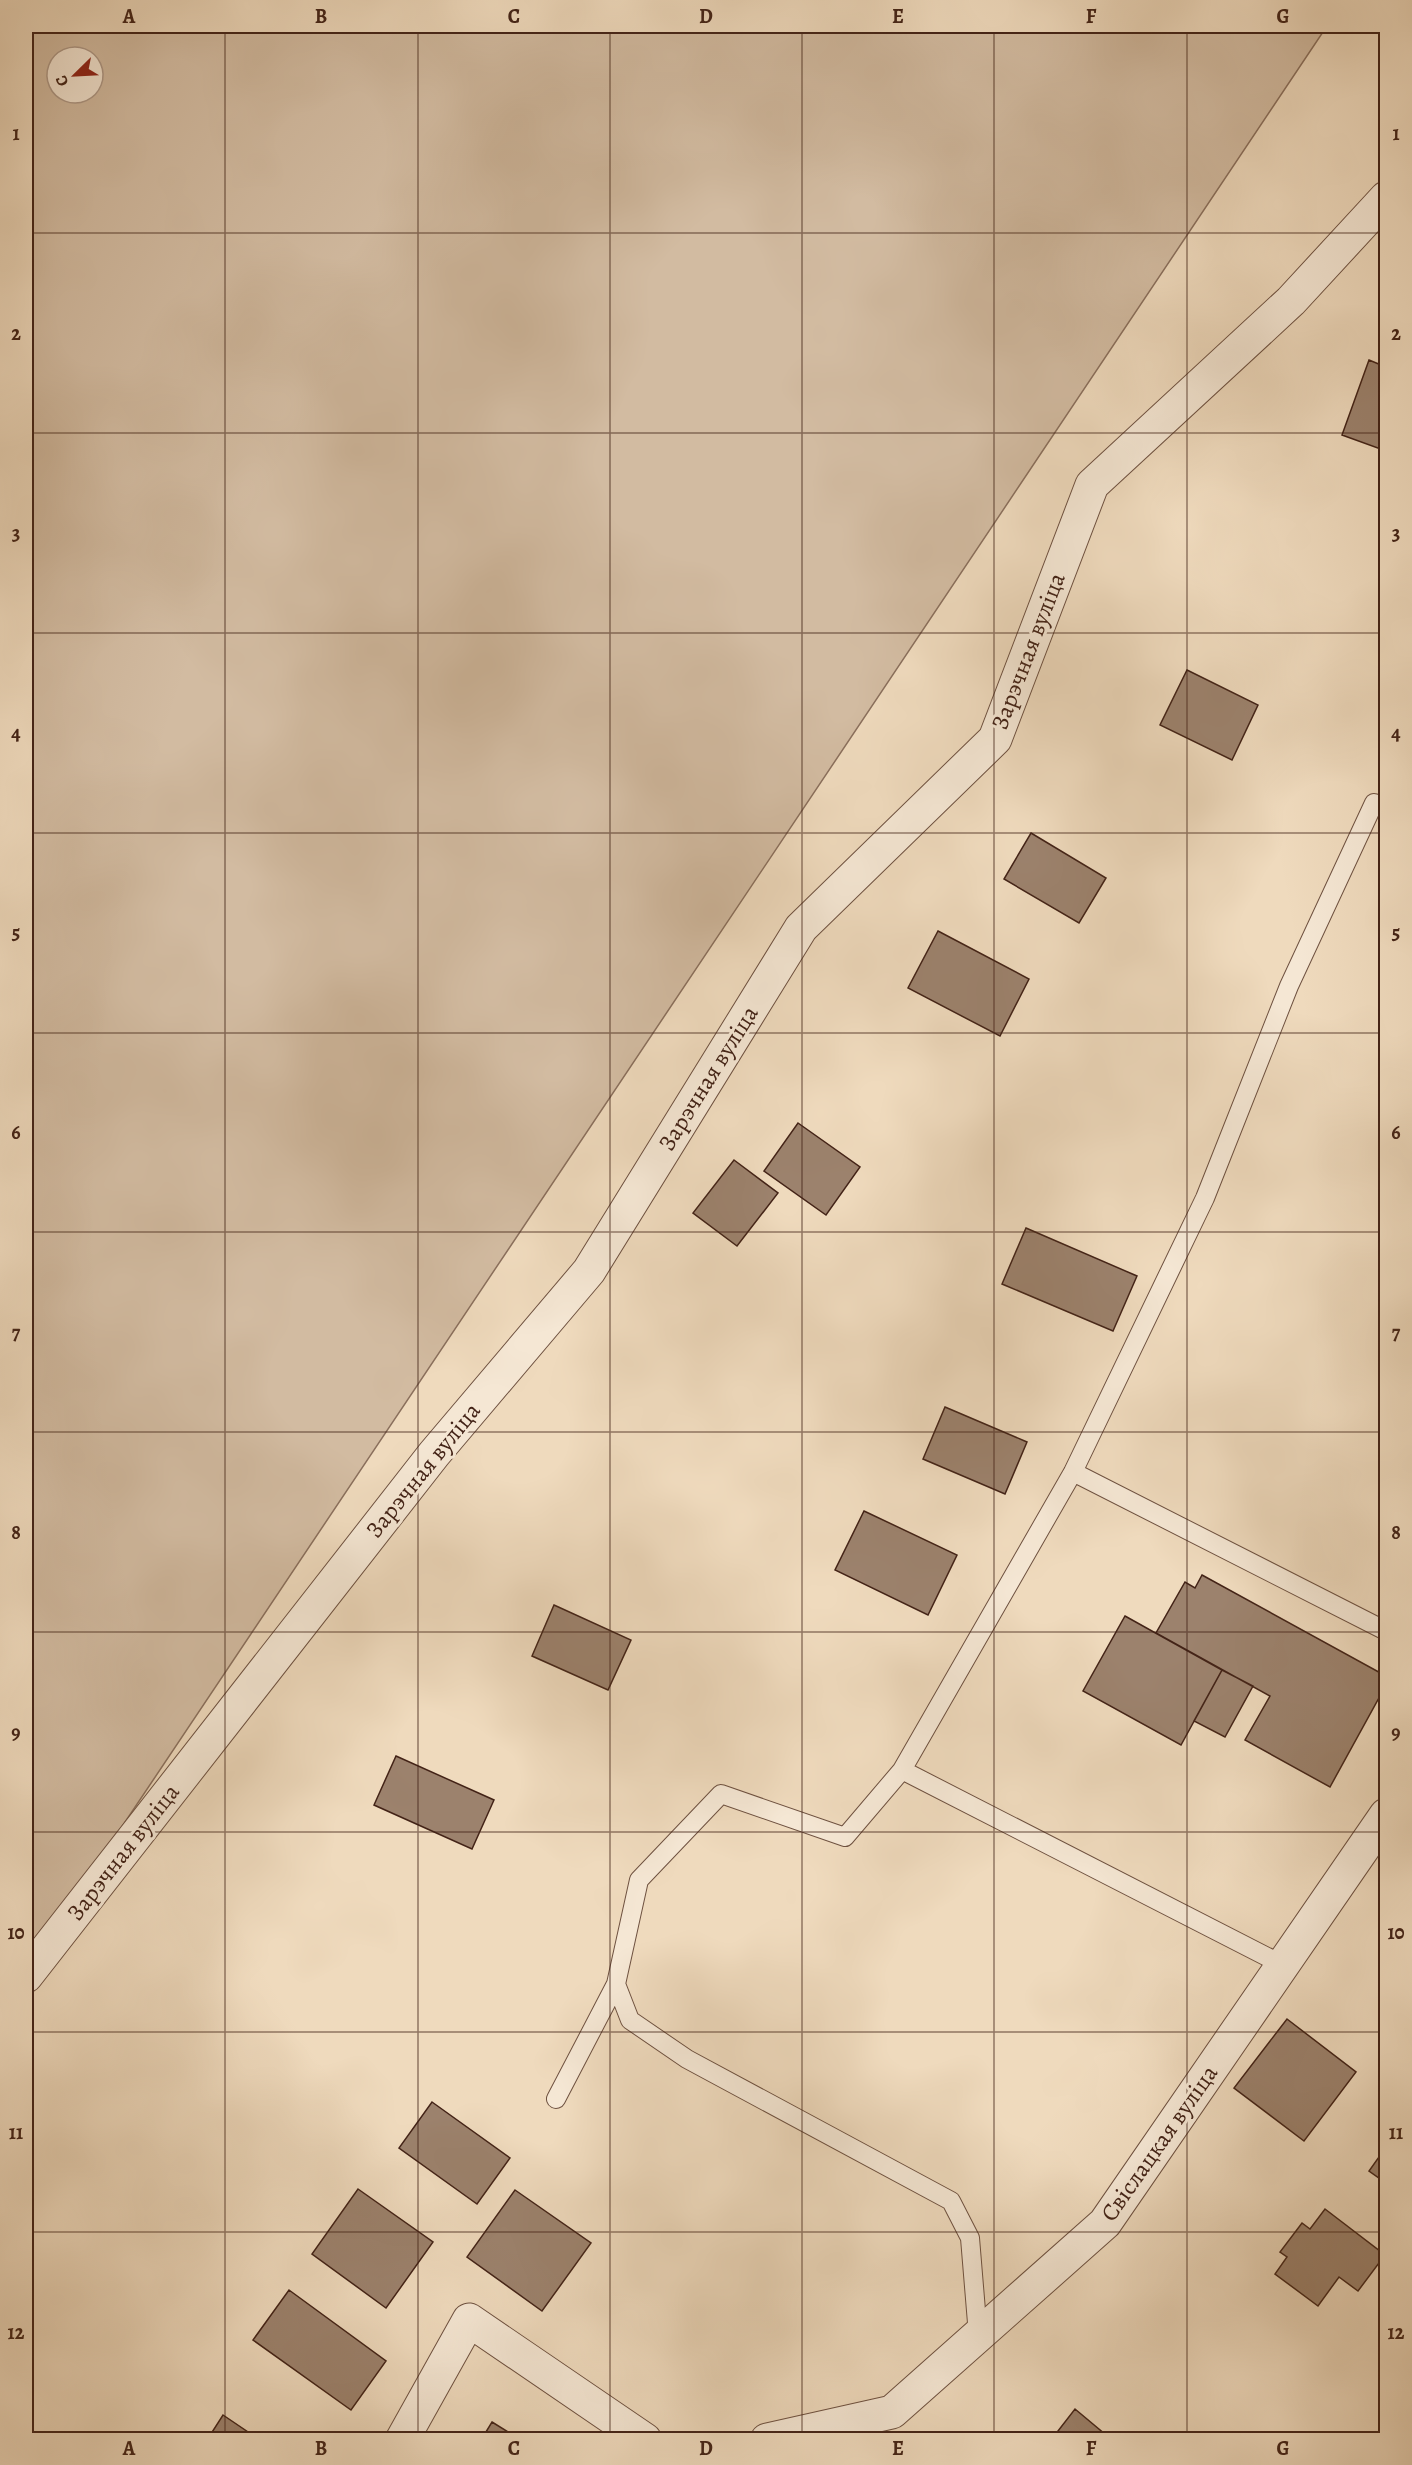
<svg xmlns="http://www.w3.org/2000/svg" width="1412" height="2465" viewBox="0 0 1412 2465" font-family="Alegreya,serif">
<rect width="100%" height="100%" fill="#efdabd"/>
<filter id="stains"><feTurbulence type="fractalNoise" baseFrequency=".00333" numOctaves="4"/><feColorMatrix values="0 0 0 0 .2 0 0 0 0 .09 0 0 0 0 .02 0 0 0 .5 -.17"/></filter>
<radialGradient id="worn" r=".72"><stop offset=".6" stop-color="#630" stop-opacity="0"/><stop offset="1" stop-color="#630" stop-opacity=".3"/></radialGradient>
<!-- green -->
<path fill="#d2bba1" stroke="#8a6f5c" stroke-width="1.5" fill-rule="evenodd" d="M 26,26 L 1327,26 L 26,1970 ZM 57,57 L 93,57 L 93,93 L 57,93 Z"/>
<!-- building -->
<path fill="#9c826d" stroke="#432317" stroke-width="1.5" d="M 1369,360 L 1386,367 L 1386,451 L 1342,435 Z
M 1187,670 L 1258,705 L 1232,760 L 1160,725 Z
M 1031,833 L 1106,878 L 1079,923 L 1004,879 Z
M 938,931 L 1029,979 L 1000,1036 L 908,988 Z
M 798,1123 L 860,1167 L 826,1215 L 764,1171 Z
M 734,1160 L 778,1193 L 737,1246 L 693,1213 Z
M 1026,1228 L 1137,1276 L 1113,1331 L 1002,1284 Z
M 945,1407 L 1027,1442 L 1005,1494 L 923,1459 Z
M 864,1511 L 957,1555 L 928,1615 L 835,1570 Z
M 1202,1575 L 1386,1676 L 1386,1685 L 1330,1787 L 1245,1740 L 1270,1696 L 1156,1633 L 1185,1582 L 1195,1588 Z
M 554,1605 L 631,1640 L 608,1690 L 532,1656 Z
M 1125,1616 L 1222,1670 L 1181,1745 L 1083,1691 Z
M 1222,1670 L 1253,1686 L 1225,1737 L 1194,1721 Z
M 396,1756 L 494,1800 L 472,1849 L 374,1805 Z
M 1287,2019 L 1356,2072 L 1304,2141 L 1234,2088 Z
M 432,2102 L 510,2158 L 477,2204 L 399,2148 Z
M 1386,2147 L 1386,2183 L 1369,2171 Z
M 358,2189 L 433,2242 L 386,2308 L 312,2254 Z
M 515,2190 L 591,2243 L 542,2311 L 467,2257 Z
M 1325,2209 L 1385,2255 L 1358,2291 L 1339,2277 L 1318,2306 L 1275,2274 L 1287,2257 L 1280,2252 L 1302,2223 L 1310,2229 Z
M 289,2290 L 386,2361 L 351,2410 L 253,2340 Z
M 1075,2409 L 1112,2440 L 1051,2440 Z
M 223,2415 L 260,2440 L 207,2440 Z
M 492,2422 L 521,2440 L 481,2440 Z
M 1202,2432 L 1211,2440 L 1196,2440 Z"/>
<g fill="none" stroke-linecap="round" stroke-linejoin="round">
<defs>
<path id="service" d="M 1073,1472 L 1386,1631
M 902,1770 L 1283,1965
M 556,2099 L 616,1984
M 978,2335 L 970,2238 L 951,2201 L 687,2059 L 630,2020 L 616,1984 L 639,1880 L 721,1794 L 845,1837 L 902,1770 L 1073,1472 L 1205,1198 L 1289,986 L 1374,803 L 1386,807"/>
<path id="minor" d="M 26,1976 L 434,1454 L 589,1271 L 801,928 L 995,739 L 1092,485 L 1291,301 L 1386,198
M 402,2440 L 469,2320 L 645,2440
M 767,2440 L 892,2412 L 1105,2223 L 1386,1815"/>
</defs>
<!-- service casing -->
<use href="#service" stroke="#6e5140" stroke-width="20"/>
<!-- minor casing -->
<use href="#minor" stroke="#6e5140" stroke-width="35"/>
<!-- service -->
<use href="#service" stroke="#f5e7d4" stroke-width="18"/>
<!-- minor -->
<use href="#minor" stroke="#f5e7d4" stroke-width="33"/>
</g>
<!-- grid -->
<path fill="none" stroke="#432317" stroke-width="1.5" stroke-opacity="0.55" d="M 225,26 L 225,2440M 418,26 L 418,2440M 610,26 L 610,2440M 802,26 L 802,2440M 994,26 L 994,2440M 1187,26 L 1187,2440M 26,233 L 1386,233M 26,433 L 1386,433M 26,633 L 1386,633M 26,833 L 1386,833M 26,1033 L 1386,1033M 26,1232 L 1386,1232M 26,1432 L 1386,1432M 26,1632 L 1386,1632M 26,1832 L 1386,1832M 26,2032 L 1386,2032M 26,2232 L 1386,2232"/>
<g text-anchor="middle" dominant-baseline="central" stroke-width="6" stroke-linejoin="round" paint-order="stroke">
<!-- street labels -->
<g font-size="24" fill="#432317" stroke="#f5e7d4">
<text transform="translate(1028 651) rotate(-69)">Зарэчная вуліца</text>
<text transform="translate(708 1078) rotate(-58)">Зарэчная вуліца</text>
<text transform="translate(423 1470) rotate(-51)">Зарэчная вуліца</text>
<text transform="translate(123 1852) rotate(-52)">Зарэчная вуліца</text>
<text transform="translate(1159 2143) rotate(-55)">Свіслацкая вуліца</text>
</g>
</g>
<!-- margin -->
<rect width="1412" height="2465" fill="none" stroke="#efdabd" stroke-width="66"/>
<!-- north arrow -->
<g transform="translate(75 75) rotate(246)"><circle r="28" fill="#f5e7d4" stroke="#ae9988" stroke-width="1.5"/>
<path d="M0-4.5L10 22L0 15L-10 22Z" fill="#8f2418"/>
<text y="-9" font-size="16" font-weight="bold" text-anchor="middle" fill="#432317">С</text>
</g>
<rect x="33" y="33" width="1346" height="2399" fill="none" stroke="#432317" stroke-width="2"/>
<g font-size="20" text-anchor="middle" font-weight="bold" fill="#432317">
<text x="129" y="23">A</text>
<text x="321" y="23">B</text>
<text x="514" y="23">C</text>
<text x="706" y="23">D</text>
<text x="898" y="23">E</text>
<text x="1091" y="23">F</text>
<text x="1283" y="23">G</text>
<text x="16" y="140">1</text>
<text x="1396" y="140">1</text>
<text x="16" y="340">2</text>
<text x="1396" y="340">2</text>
<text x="16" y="540">3</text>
<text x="1396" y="540">3</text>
<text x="16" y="740">4</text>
<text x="1396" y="740">4</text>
<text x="16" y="939">5</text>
<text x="1396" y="939">5</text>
<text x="16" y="1139">6</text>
<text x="1396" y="1139">6</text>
<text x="16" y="1339">7</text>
<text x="1396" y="1339">7</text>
<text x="16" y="1539">8</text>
<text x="1396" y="1539">8</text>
<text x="16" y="1739">9</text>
<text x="1396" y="1739">9</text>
<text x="16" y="1939">10</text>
<text x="1396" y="1939">10</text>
<text x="16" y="2139">11</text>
<text x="1396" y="2139">11</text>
<text x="16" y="2339">12</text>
<text x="1396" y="2339">12</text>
<text x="129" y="2455">A</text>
<text x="321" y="2455">B</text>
<text x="514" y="2455">C</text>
<text x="706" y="2455">D</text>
<text x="898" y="2455">E</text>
<text x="1091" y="2455">F</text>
<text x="1283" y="2455">G</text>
</g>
<rect width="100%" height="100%" filter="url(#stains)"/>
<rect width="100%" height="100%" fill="url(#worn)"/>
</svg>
